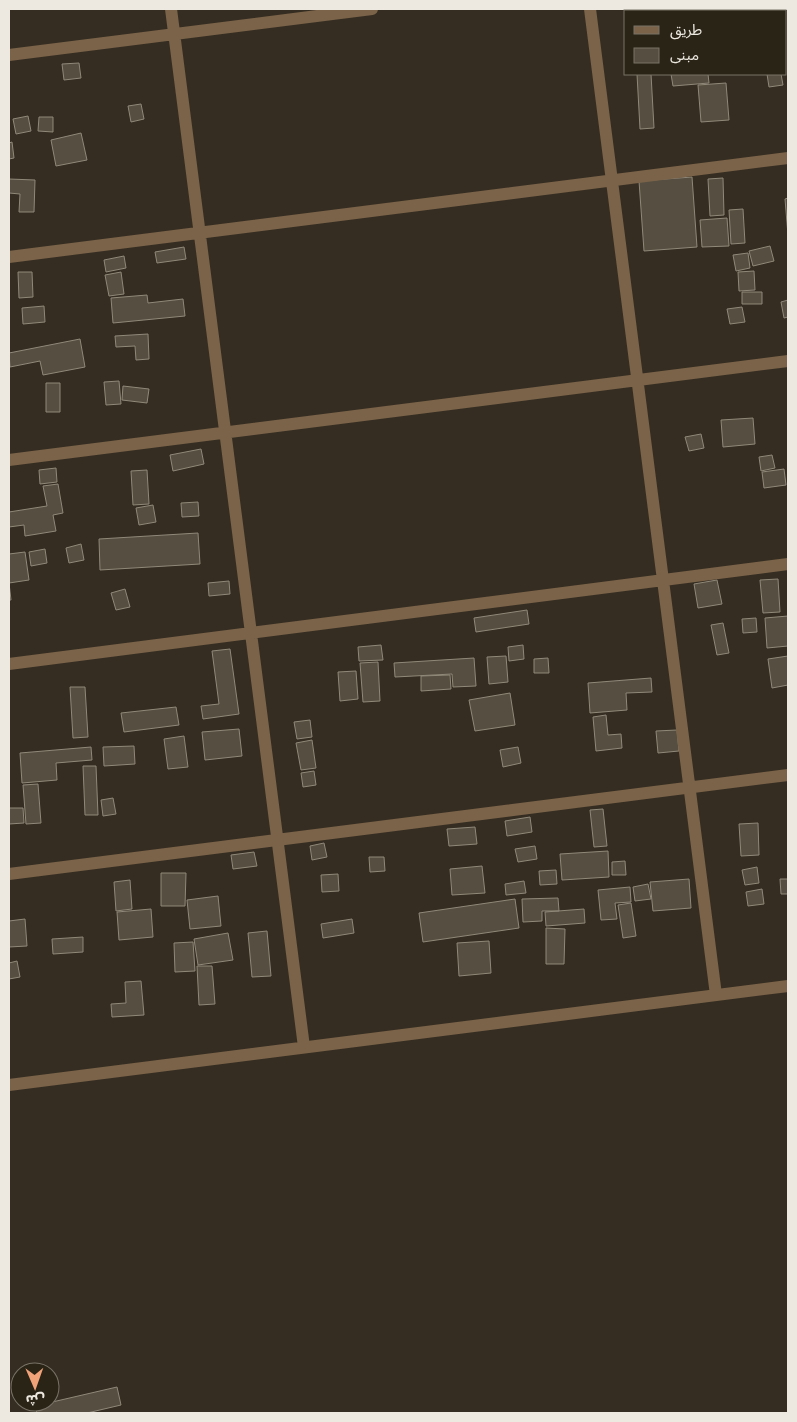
<svg xmlns="http://www.w3.org/2000/svg" width="797" height="1422" viewBox="0 0 797 1422" font-family="'Golos Text','Noto Sans Arabic',sans-serif">
<rect width="100%" height="100%" fill="#352d21"/>
<!-- building -->
<path fill="#564f41" stroke="#908879" d="M 79,63 L 81,78 L 64,80 L 62,64 Z
M 637,74 L 651,74 L 654,128 L 640,129 Z
M 671,74 L 708,74 L 709,83 L 673,86 Z
M 767,74 L 781,74 L 783,85 L 769,87 Z
M 726,83 L 729,120 L 701,122 L 698,85 Z
M 141,104 L 144,119 L 131,122 L 128,106 Z
M 28,116 L 31,131 L 16,134 L 13,119 Z
M 39,117 L 53,117 L 53,132 L 38,131 Z
M 81,133 L 87,160 L 56,166 L 51,140 Z
M 12,142 L 14,158 L 9,159 L 9,143 Z
M 692,177 L 697,247 L 644,251 L 639,181 Z
M 723,178 L 724,215 L 710,216 L 708,179 Z
M 9,179 L 35,180 L 34,212 L 19,212 L 20,194 L 9,193 Z
M 788,198 L 788,235 L 785,199 Z
M 743,209 L 745,243 L 731,244 L 729,210 Z
M 727,218 L 729,246 L 702,247 L 700,220 Z
M 770,246 L 774,261 L 753,266 L 749,251 Z
M 184,247 L 186,259 L 157,263 L 155,252 Z
M 748,253 L 750,268 L 736,271 L 733,255 Z
M 124,256 L 126,268 L 106,272 L 104,260 Z
M 754,271 L 755,290 L 739,291 L 738,272 Z
M 18,272 L 32,272 L 33,297 L 19,298 Z
M 121,272 L 124,294 L 109,296 L 105,275 Z
M 742,292 L 762,292 L 762,304 L 742,304 Z
M 147,295 L 148,303 L 183,299 L 185,316 L 113,323 L 111,298 Z
M 788,300 L 788,317 L 784,318 L 781,302 Z
M 44,306 L 45,322 L 23,324 L 22,308 Z
M 742,307 L 745,322 L 730,324 L 727,309 Z
M 148,334 L 149,359 L 136,360 L 135,346 L 116,347 L 115,336 Z
M 80,339 L 85,367 L 43,375 L 40,361 L 10,367 L 9,353 Z
M 119,381 L 121,404 L 106,405 L 104,382 Z
M 46,383 L 60,383 L 60,412 L 46,412 Z
M 123,386 L 149,389 L 147,403 L 122,400 Z
M 753,418 L 755,444 L 723,447 L 721,420 Z
M 701,434 L 704,448 L 689,451 L 685,437 Z
M 201,449 L 204,464 L 173,471 L 170,455 Z
M 772,455 L 775,468 L 761,471 L 759,457 Z
M 56,468 L 57,482 L 40,484 L 39,470 Z
M 784,469 L 786,485 L 764,488 L 762,472 Z
M 147,470 L 149,504 L 133,505 L 131,471 Z
M 58,484 L 63,513 L 53,515 L 56,531 L 25,536 L 24,525 L 9,527 L 9,512 L 47,506 L 43,486 Z
M 198,502 L 199,516 L 182,517 L 181,503 Z
M 153,505 L 156,522 L 139,525 L 136,508 Z
M 198,533 L 200,564 L 100,570 L 99,539 Z
M 81,544 L 84,560 L 69,563 L 66,548 Z
M 45,549 L 47,563 L 31,566 L 29,552 Z
M 25,552 L 29,580 L 9,583 L 11,600 L 9,600 L 9,554 Z
M 778,579 L 780,612 L 763,613 L 760,580 Z
M 717,580 L 722,604 L 698,608 L 694,584 Z
M 229,581 L 230,594 L 209,596 L 208,583 Z
M 125,589 L 130,607 L 116,610 L 111,593 Z
M 527,610 L 529,624 L 476,632 L 474,618 Z
M 788,616 L 788,646 L 767,648 L 765,618 Z
M 756,618 L 757,632 L 743,633 L 742,619 Z
M 723,623 L 729,653 L 717,655 L 711,625 Z
M 381,645 L 383,660 L 359,661 L 358,647 Z
M 523,645 L 524,659 L 509,661 L 508,647 Z
M 230,649 L 239,714 L 203,719 L 201,706 L 219,704 L 212,651 Z
M 506,656 L 508,682 L 489,684 L 487,657 Z
M 788,656 L 788,685 L 772,688 L 768,659 Z
M 474,658 L 476,686 L 453,687 L 452,674 L 395,677 L 394,663 Z
M 548,658 L 549,673 L 534,673 L 534,659 Z
M 378,662 L 380,701 L 363,702 L 360,663 Z
M 356,671 L 358,699 L 340,701 L 338,672 Z
M 450,675 L 451,689 L 421,691 L 421,676 Z
M 651,678 L 652,692 L 626,693 L 627,710 L 590,713 L 588,683 Z
M 70,687 L 85,687 L 88,737 L 73,738 Z
M 510,693 L 515,725 L 475,731 L 469,700 Z
M 176,707 L 179,725 L 124,732 L 121,713 Z
M 606,715 L 608,735 L 621,734 L 622,748 L 596,751 L 593,717 Z
M 310,720 L 312,737 L 297,739 L 294,722 Z
M 239,729 L 242,756 L 205,760 L 202,732 Z
M 677,730 L 679,751 L 658,753 L 656,731 Z
M 184,736 L 188,767 L 168,769 L 164,739 Z
M 312,740 L 316,768 L 301,770 L 296,743 Z
M 134,746 L 135,764 L 104,766 L 103,747 Z
M 91,747 L 92,760 L 56,763 L 57,780 L 22,783 L 20,753 Z
M 518,747 L 521,763 L 503,767 L 500,750 Z
M 83,766 L 96,766 L 98,815 L 85,815 Z
M 314,771 L 316,785 L 303,787 L 301,773 Z
M 38,784 L 41,823 L 26,824 L 23,785 Z
M 113,798 L 116,814 L 103,816 L 101,800 Z
M 9,808 L 23,808 L 24,823 L 9,824 Z
M 603,809 L 607,846 L 594,847 L 590,810 Z
M 530,817 L 532,832 L 507,836 L 505,821 Z
M 758,823 L 759,855 L 741,856 L 739,824 Z
M 475,827 L 477,844 L 449,846 L 447,829 Z
M 324,843 L 327,857 L 312,860 L 310,846 Z
M 535,846 L 537,859 L 518,862 L 515,849 Z
M 608,851 L 609,877 L 562,880 L 560,854 Z
M 254,852 L 257,866 L 233,869 L 231,855 Z
M 369,857 L 384,857 L 385,871 L 370,872 Z
M 625,861 L 626,875 L 612,875 L 612,862 Z
M 482,866 L 485,893 L 452,895 L 450,869 Z
M 757,867 L 759,883 L 745,885 L 742,870 Z
M 556,870 L 557,884 L 540,885 L 539,871 Z
M 161,873 L 186,873 L 185,906 L 161,906 Z
M 338,874 L 339,891 L 322,892 L 321,875 Z
M 689,879 L 691,908 L 653,911 L 650,882 Z
M 780,879 L 788,879 L 788,894 L 781,894 Z
M 130,880 L 132,909 L 116,911 L 114,882 Z
M 524,881 L 526,893 L 506,895 L 505,884 Z
M 648,884 L 651,899 L 635,901 L 633,887 Z
M 630,887 L 631,902 L 615,903 L 617,919 L 601,920 L 598,890 Z
M 762,889 L 764,904 L 748,906 L 746,892 Z
M 218,896 L 221,926 L 190,929 L 187,900 Z
M 558,898 L 559,911 L 542,911 L 542,921 L 523,922 L 522,899 Z
M 515,899 L 519,928 L 423,942 L 419,913 Z
M 631,903 L 636,936 L 623,938 L 618,905 Z
M 151,909 L 153,937 L 119,940 L 117,912 Z
M 584,909 L 585,923 L 546,926 L 545,912 Z
M 25,919 L 27,946 L 9,947 L 9,921 Z
M 352,919 L 354,933 L 323,938 L 321,924 Z
M 546,928 L 565,929 L 564,964 L 546,964 Z
M 267,931 L 271,976 L 252,977 L 248,933 Z
M 228,933 L 233,960 L 198,965 L 194,939 Z
M 83,937 L 83,952 L 53,954 L 52,939 Z
M 489,941 L 491,973 L 459,976 L 457,943 Z
M 193,942 L 195,971 L 175,972 L 174,943 Z
M 17,961 L 20,977 L 9,979 L 9,963 Z
M 197,966 L 212,966 L 215,1004 L 199,1005 Z
M 141,981 L 144,1015 L 112,1017 L 111,1004 L 126,1003 L 125,982 Z
M 117,1387 L 121,1405 L 87,1413 L 37,1413 L 35,1406 Z"/>
<g fill="none" stroke-linecap="round" stroke-linejoin="round">
<!-- minor -->
<path stroke="#7a6349" stroke-width="12" d="M 171,9 L 304,1047
M 590,9 L 716,995
M 9,55 L 372,9
M 9,257 L 788,158
M 9,460 L 788,361
M 9,664 L 788,564
M 9,874 L 788,775
M 9,1085 L 788,986"/>
</g>
<!-- border -->
<rect width="797" height="1422" fill="none" stroke="#ede8e0" stroke-width="20"/>
<!-- legend -->
<rect x="624" y="10" width="162" height="65" fill="#2a2417" stroke="#787267"/>
<rect x="634" y="26" width="25" height="8" fill="#7a6349" stroke="#787267"/>
<text x="670" y="35" font-size="15" fill="#ede8e0">طريق</text>
<rect x="634" y="48" width="25" height="15" fill="#564f41" stroke="#787267"/>
<text x="670" y="60" font-size="15" fill="#ede8e0">مبنى</text>
<!-- north arrow -->
<g transform="translate(35 1387) rotate(178)"><circle r="24" fill="#2a2417" stroke="#787267"/>
<path d="M0-4L9 19L0 12L-9 19Z" fill="#f0a279"/>
<text y="-8" font-size="14" font-weight="bold" text-anchor="middle" fill="#ede8e0">ش</text>
</g>
</svg>
